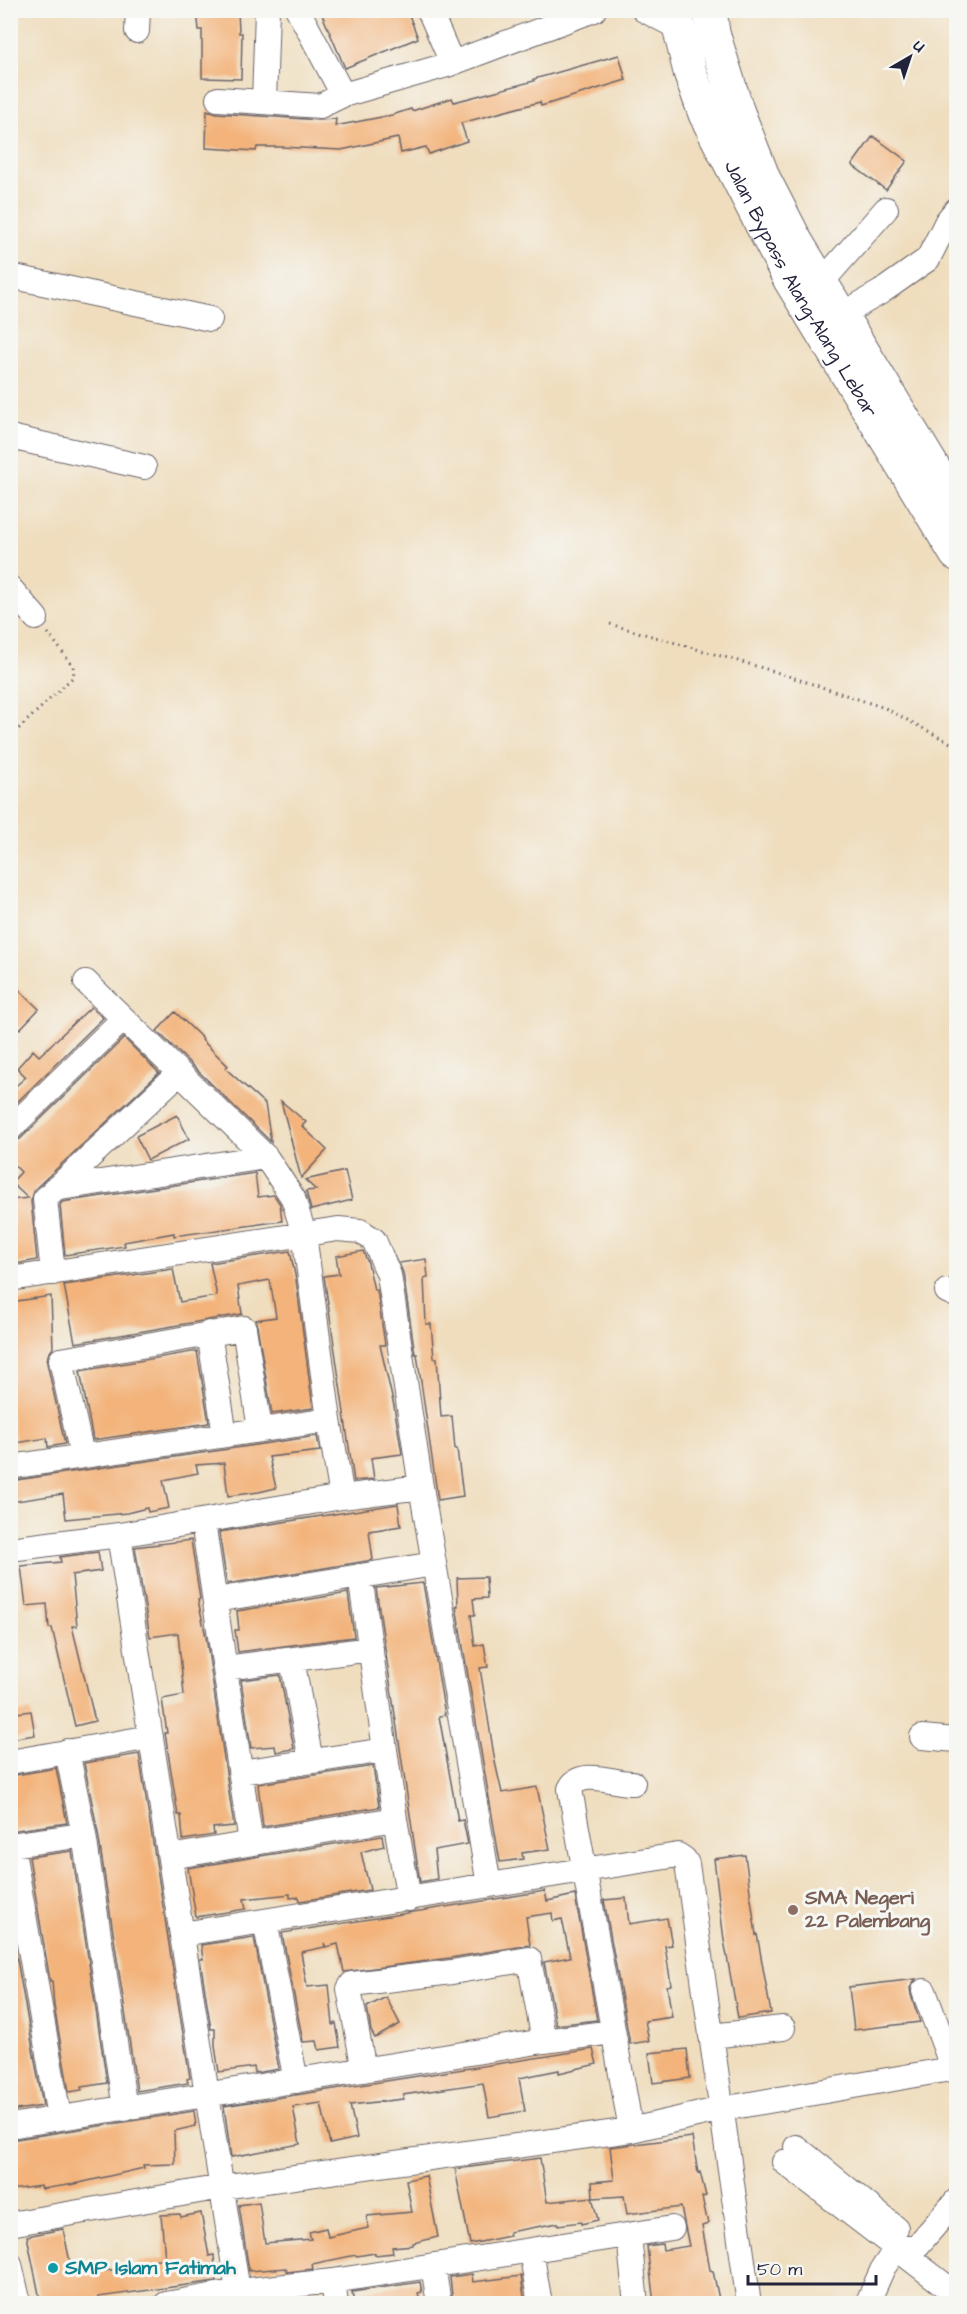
<svg xmlns="http://www.w3.org/2000/svg" width="967" height="2314" viewBox="0 0 967 2314" font-family="'Architects Daughter',sans-serif">
<rect width="100%" height="100%" fill="#f6f6f2"/>
<filter id="ink" filterUnits="userSpaceOnUse"><feTurbulence type="fractalNoise" baseFrequency=".0167" numOctaves="2"/><feDisplacementMap in="SourceGraphic" scale="12" xChannelSelector="R" yChannelSelector="G"/><feConvolveMatrix kernelMatrix="1 2 1 2 8 2 1 2 1" color-interpolation-filters="sRGB"/></filter>
<filter id="wash" filterUnits="userSpaceOnUse"><feTurbulence type="fractalNoise" baseFrequency=".008" numOctaves="4" result="noise"/><feDisplacementMap in="SourceGraphic" scale="24" xChannelSelector="R" yChannelSelector="G"/><feGaussianBlur stdDeviation="1.35" result="paint"/><feColorMatrix in="noise" values="0 0 0 0 0 0 0 0 0 0 0 0 0 0 0 0 0 1.4 0 .05"/><feComposite in="paint" operator="in"/></filter>
<g filter="url(#wash)">
<rect width="100%" height="100%" fill="#efddbd"/>
<g id="blocks">
<!-- building -->
<path fill="#f3b37a" d="M 197,10 L 238,10 L 239,33 L 242,33 L 241,79 L 202,78 L 202,30 L 199,30 Z
M 320,10 L 407,10 L 418,38 L 345,68 Z
M 619,55 L 626,80 L 541,106 L 540,102 L 461,123 L 467,141 L 429,154 L 426,147 L 401,153 L 398,138 L 341,150 L 281,147 L 257,147 L 256,151 L 206,148 L 207,110 L 217,113 L 319,120 L 336,119 L 335,126 L 392,115 L 411,109 L 412,111 L 452,98 L 454,102 L 534,81 L 534,79 Z
M 873,136 L 907,161 L 886,190 L 852,165 Z
M 10,981 L 39,1009 L 20,1029 L 10,1020 Z
M 91,1007 L 103,1018 L 12,1107 L 10,1091 L 26,1077 L 17,1068 L 33,1050 L 39,1056 Z
M 175,1012 L 203,1039 L 202,1040 L 228,1066 L 225,1068 L 265,1104 L 271,1142 L 157,1031 Z
M 124,1038 L 159,1073 L 35,1189 L 31,1201 L 37,1260 L 16,1264 L 10,1235 L 10,1227 L 14,1226 L 11,1200 L 28,1198 L 11,1183 L 21,1172 L 10,1161 L 10,1143 L 20,1139 Z
M 281,1101 L 306,1122 L 302,1126 L 327,1150 L 301,1178 Z
M 177,1115 L 189,1139 L 148,1160 L 136,1136 Z
M 345,1171 L 352,1200 L 311,1210 L 306,1191 L 316,1190 L 305,1180 Z
M 255,1173 L 258,1197 L 274,1195 L 280,1204 L 282,1221 L 174,1236 L 174,1233 L 124,1242 L 125,1246 L 65,1255 L 60,1205 L 62,1202 Z
M 290,1251 L 296,1280 L 313,1408 L 272,1414 L 256,1320 L 276,1317 L 270,1280 L 238,1286 L 242,1314 L 75,1343 L 64,1285 L 173,1269 L 180,1302 L 217,1296 L 210,1263 Z
M 363,1251 L 368,1263 L 374,1290 L 377,1290 L 385,1345 L 380,1345 L 394,1406 L 402,1454 L 371,1458 L 374,1479 L 354,1481 L 324,1276 L 339,1274 L 336,1256 Z
M 426,1259 L 428,1277 L 424,1278 L 426,1324 L 431,1324 L 434,1358 L 437,1358 L 441,1417 L 452,1416 L 455,1449 L 457,1449 L 463,1496 L 438,1500 L 417,1354 L 415,1354 L 403,1273 L 399,1263 Z
M 51,1296 L 53,1348 L 48,1355 L 47,1363 L 65,1444 L 48,1447 L 47,1438 L 16,1443 L 10,1410 L 10,1302 Z
M 197,1351 L 209,1423 L 93,1440 L 80,1371 Z
M 317,1436 L 320,1451 L 269,1457 L 276,1488 L 259,1492 L 228,1496 L 224,1463 L 196,1465 L 198,1473 L 163,1480 L 169,1508 L 148,1512 L 147,1508 L 127,1513 L 66,1519 L 63,1494 L 10,1502 L 10,1481 Z
M 398,1504 L 401,1526 L 369,1531 L 373,1560 L 227,1584 L 219,1532 Z
M 191,1540 L 200,1599 L 198,1600 L 206,1637 L 234,1826 L 213,1828 L 214,1835 L 183,1840 L 181,1815 L 178,1815 L 165,1733 L 167,1733 L 162,1699 L 184,1695 L 178,1633 L 150,1637 L 135,1547 Z
M 98,1552 L 101,1571 L 72,1575 L 77,1626 L 72,1626 L 95,1721 L 75,1726 L 52,1628 L 49,1628 L 47,1604 L 26,1606 L 21,1566 L 61,1562 L 60,1557 Z
M 486,1577 L 487,1598 L 473,1599 L 475,1615 L 471,1615 L 475,1646 L 484,1644 L 488,1667 L 480,1668 L 495,1762 L 502,1793 L 537,1787 L 550,1849 L 522,1853 L 523,1859 L 500,1862 L 456,1606 L 458,1606 L 457,1578 Z
M 423,1583 L 445,1715 L 439,1716 L 458,1821 L 463,1820 L 468,1844 L 434,1850 L 437,1879 L 420,1882 L 376,1588 Z
M 348,1593 L 354,1637 L 238,1652 L 235,1630 L 239,1630 L 237,1611 Z
M 280,1675 L 294,1749 L 276,1752 L 275,1746 L 251,1748 L 241,1680 Z
M 31,1711 L 35,1735 L 10,1739 L 10,1714 Z
M 139,1754 L 190,2078 L 187,2079 L 188,2083 L 137,2091 L 98,1833 L 84,1763 Z
M 373,1766 L 379,1807 L 263,1827 L 258,1784 Z
M 56,1768 L 67,1823 L 10,1831 L 10,1776 Z
M 382,1836 L 384,1846 L 361,1852 L 370,1890 L 300,1901 L 299,1897 L 290,1898 L 290,1894 L 244,1899 L 246,1909 L 196,1917 L 188,1868 Z
M 72,1851 L 107,2083 L 81,2087 L 82,2090 L 69,2092 L 54,2006 L 52,1981 L 50,1981 L 29,1857 Z
M 745,1855 L 756,1935 L 757,1934 L 771,2013 L 738,2018 L 724,1940 L 714,1859 Z
M 545,1891 L 547,1901 L 575,1895 L 597,2020 L 556,2025 L 544,1962 L 570,1957 L 562,1919 L 553,1921 L 552,1913 L 526,1917 L 530,1945 L 450,1958 L 344,1972 L 338,1944 L 326,1947 L 324,1943 L 325,1947 L 301,1952 L 307,1987 L 329,1985 L 333,2025 L 336,2023 L 340,2047 L 319,2050 L 317,2041 L 303,2042 L 282,1933 Z
M 626,1898 L 629,1924 L 667,1918 L 672,1945 L 665,1946 L 671,1985 L 667,1986 L 672,2017 L 645,2021 L 649,2041 L 630,2044 L 604,1900 Z
M 10,1920 L 43,2106 L 10,2111 Z
M 254,1937 L 279,2069 L 255,2073 L 254,2067 L 219,2072 L 215,2046 L 215,2029 L 211,2029 L 200,1959 L 203,1959 L 201,1945 Z
M 916,1979 L 910,1988 L 911,1995 L 920,2022 L 854,2030 L 849,1987 Z
M 386,1997 L 400,2024 L 375,2038 L 371,2031 L 367,2007 Z
M 593,2049 L 597,2064 L 559,2073 L 559,2070 L 519,2078 L 525,2111 L 489,2117 L 483,2083 L 403,2095 L 403,2099 L 350,2105 L 357,2138 L 330,2144 L 321,2103 L 293,2107 L 300,2144 L 231,2157 L 224,2106 Z
M 687,2049 L 690,2078 L 653,2083 L 649,2053 Z
M 194,2111 L 196,2126 L 174,2131 L 175,2164 L 143,2165 L 144,2168 L 75,2184 L 42,2189 L 41,2186 L 10,2190 L 10,2140 Z
M 692,2137 L 698,2173 L 700,2172 L 706,2196 L 702,2197 L 708,2224 L 702,2226 L 710,2270 L 713,2271 L 720,2304 L 654,2304 L 647,2246 L 662,2244 L 663,2250 L 689,2246 L 681,2207 L 627,2214 L 624,2196 L 593,2198 L 592,2182 L 614,2180 L 610,2147 Z
M 540,2158 L 547,2202 L 592,2197 L 598,2220 L 581,2224 L 581,2222 L 558,2225 L 558,2223 L 509,2232 L 510,2236 L 470,2244 L 455,2169 Z
M 426,2176 L 438,2237 L 413,2243 L 413,2245 L 392,2247 L 393,2253 L 375,2255 L 375,2253 L 357,2256 L 356,2255 L 312,2264 L 313,2269 L 287,2272 L 286,2268 L 249,2271 L 239,2205 L 259,2202 L 265,2243 L 311,2239 L 309,2232 L 326,2228 L 328,2237 L 368,2228 L 367,2216 L 412,2212 L 406,2180 Z
M 201,2213 L 209,2256 L 214,2255 L 216,2281 L 98,2297 L 99,2300 L 79,2304 L 41,2304 L 27,2236 L 63,2229 L 73,2276 L 136,2266 L 136,2263 L 165,2258 L 161,2215 L 180,2214 L 181,2217 Z
M 472,2274 L 473,2282 L 521,2276 L 525,2304 L 453,2304 L 450,2277 Z
M 420,2282 L 422,2292 L 418,2293 L 421,2304 L 354,2304 L 352,2292 Z"/>
</g>
</g>
<g filter="url(#ink)">
<use href="#blocks" fill-opacity="0" stroke="#6a6368" stroke-width="1.5"/>
<g fill="none" stroke-linecap="round" stroke-linejoin="round">
<defs>
<path id="minor" d="M 298,10 L 343,95
M 429,10 L 452,63
M 644,10 L 679,28
M 137,31 L 138,10
M 218,99 L 320,106 L 343,95 L 447,65 L 594,10
M 264,102 L 267,10
M 10,276 L 210,319
M 821,283 L 886,209
M 841,315 L 881,292 L 928,259 L 947,221 L 956,210
M 10,437 L 144,467
M 10,588 L 36,618
M 86,982 L 266,1157 L 293,1198 L 304,1234 L 329,1420 L 342,1497
M 10,1129 L 123,1019
M 54,1189 L 266,1157
M 53,1273 L 45,1199 L 179,1073
M 10,1279 L 338,1229 L 360,1231 L 374,1240 L 389,1275 L 421,1487 L 489,1885
M 947,1291 L 956,1295
M 209,1333 L 225,1435
M 82,1455 L 61,1360 L 244,1328 L 260,1429
M 10,1467 L 329,1420
M 203,1522 L 251,1843
M 119,1535 L 240,2304
M 10,1549 L 119,1535 L 342,1497 L 421,1487
M 360,1576 L 395,1819 L 409,1899
M 215,1600 L 434,1564
M 292,1660 L 311,1761
M 225,1668 L 371,1649
M 922,1737 L 956,1740
M 67,1751 L 84,1835 L 125,2109
M 10,1762 L 151,1737
M 241,1772 L 385,1750
M 10,1845 L 84,1835
M 12,1845 L 59,2117
M 170,1857 L 395,1819
M 265,1921 L 296,2081
M 182,1934 L 678,1855 L 684,1859 L 687,1864 L 749,2304
M 924,1991 L 953,2069
M 711,2036 L 783,2028
M 364,2070 L 349,1989 L 352,1984 L 452,1972 L 529,1959 L 544,2041
M 10,2126 L 544,2041 L 613,2032
M 631,2130 L 570,1789 C 580,1767 616,1784 633,1783
M 796,2147 L 896,2228
M 784,2162 L 956,2294
M 10,2224 L 222,2187 L 631,2130 L 722,2109 L 956,2068
M 629,2236 L 636,2304
M 531,2251 L 540,2304
M 10,2264 L 19,2304
M 433,2265 L 439,2304
M 333,2281 L 336,2304
M 166,2304 L 238,2291 L 333,2281 L 672,2228
M 867,2304 L 883,2268 L 896,2249 L 918,2245 L 956,2201"/>
<g id="highway">
<path id="s1" d="M 675,10 L 690,72 L 705,114 L 790,280 L 956,554"/>
<path d="M 710,10 L 713,33 L 737,110 L 764,179 L 796,241 L 956,505"/>
</g>
</defs>
<!-- minor casing -->
<use href="#minor" stroke="#6a6368" stroke-width="26"/>
<!-- highway casing -->
<use href="#highway" stroke="#6a6368" stroke-width="35"/>
<!-- path -->
<path stroke="#6a6368" stroke-width="3" stroke-dasharray="1.5 4.5" stroke-linecap="butt" d="M 610,624 L 773,671 L 885,708 L 956,746
M 10,737 L 72,678 L 74,672 L 73,666 L 48,633"/>
<!-- minor -->
<use href="#minor" stroke="#fff" stroke-width="24"/>
<!-- highway -->
<use href="#highway" stroke="#fff" stroke-width="33"/>
</g>
</g>
<!-- markers -->
<circle fill="#8d6e63" stroke="#f6f6f2" stroke-width="2" cx="793" cy="1910" r="6"/>
<circle fill="#0f9aa8" stroke="#f6f6f2" stroke-width="2" cx="53" cy="2268" r="6"/>
<g text-anchor="middle" dominant-baseline="central" stroke-width="6" stroke-linejoin="round" paint-order="stroke">
<!-- street labels -->
<g font-size="20" fill="#22223b" stroke="#f6f6f2">
<text stroke="none"><textPath href="#s1" startOffset="308">Jalan Bypass Alang-Alang Lebar</textPath></text>
</g>
<!-- education labels -->
<g font-size="20" font-weight="bold" fill="#785e54" stroke="#f6f6f2" text-anchor="start">
<text x="805" y="1898">SMA Negeri<tspan x="805" dy="23">22 Palembang</tspan></text>
</g>
<!-- culture labels -->
<g font-size="20" font-weight="bold" fill="#0d838f" stroke="#f6f6f2" text-anchor="start">
<text x="65" y="2268">SMP Islam Fatimah</text>
</g>
</g>
<!-- margin -->
<rect width="967" height="2314" fill="none" stroke="#f6f6f2" stroke-width="36"/>
<!-- north arrow -->
<g transform="translate(910 57) rotate(39)" stroke="#f6f6f2" stroke-width="4.5" paint-order="stroke">
<path d="M0-4.5L10 22L0 15L-10 22Z" fill="#22223b"/>
<text y="-9" font-size="16" font-weight="bold" text-anchor="middle" fill="#22223b">U</text>
</g>
<!-- scale -->
<path d="M748 2275v9h128v-9" fill="none" stroke="#22223b" stroke-width="3"/>
<text x="757" y="2275" font-size="18" fill="#22223b" stroke="#f6f6f2" stroke-width="4.5" paint-order="stroke">50 m</text>
</svg>
